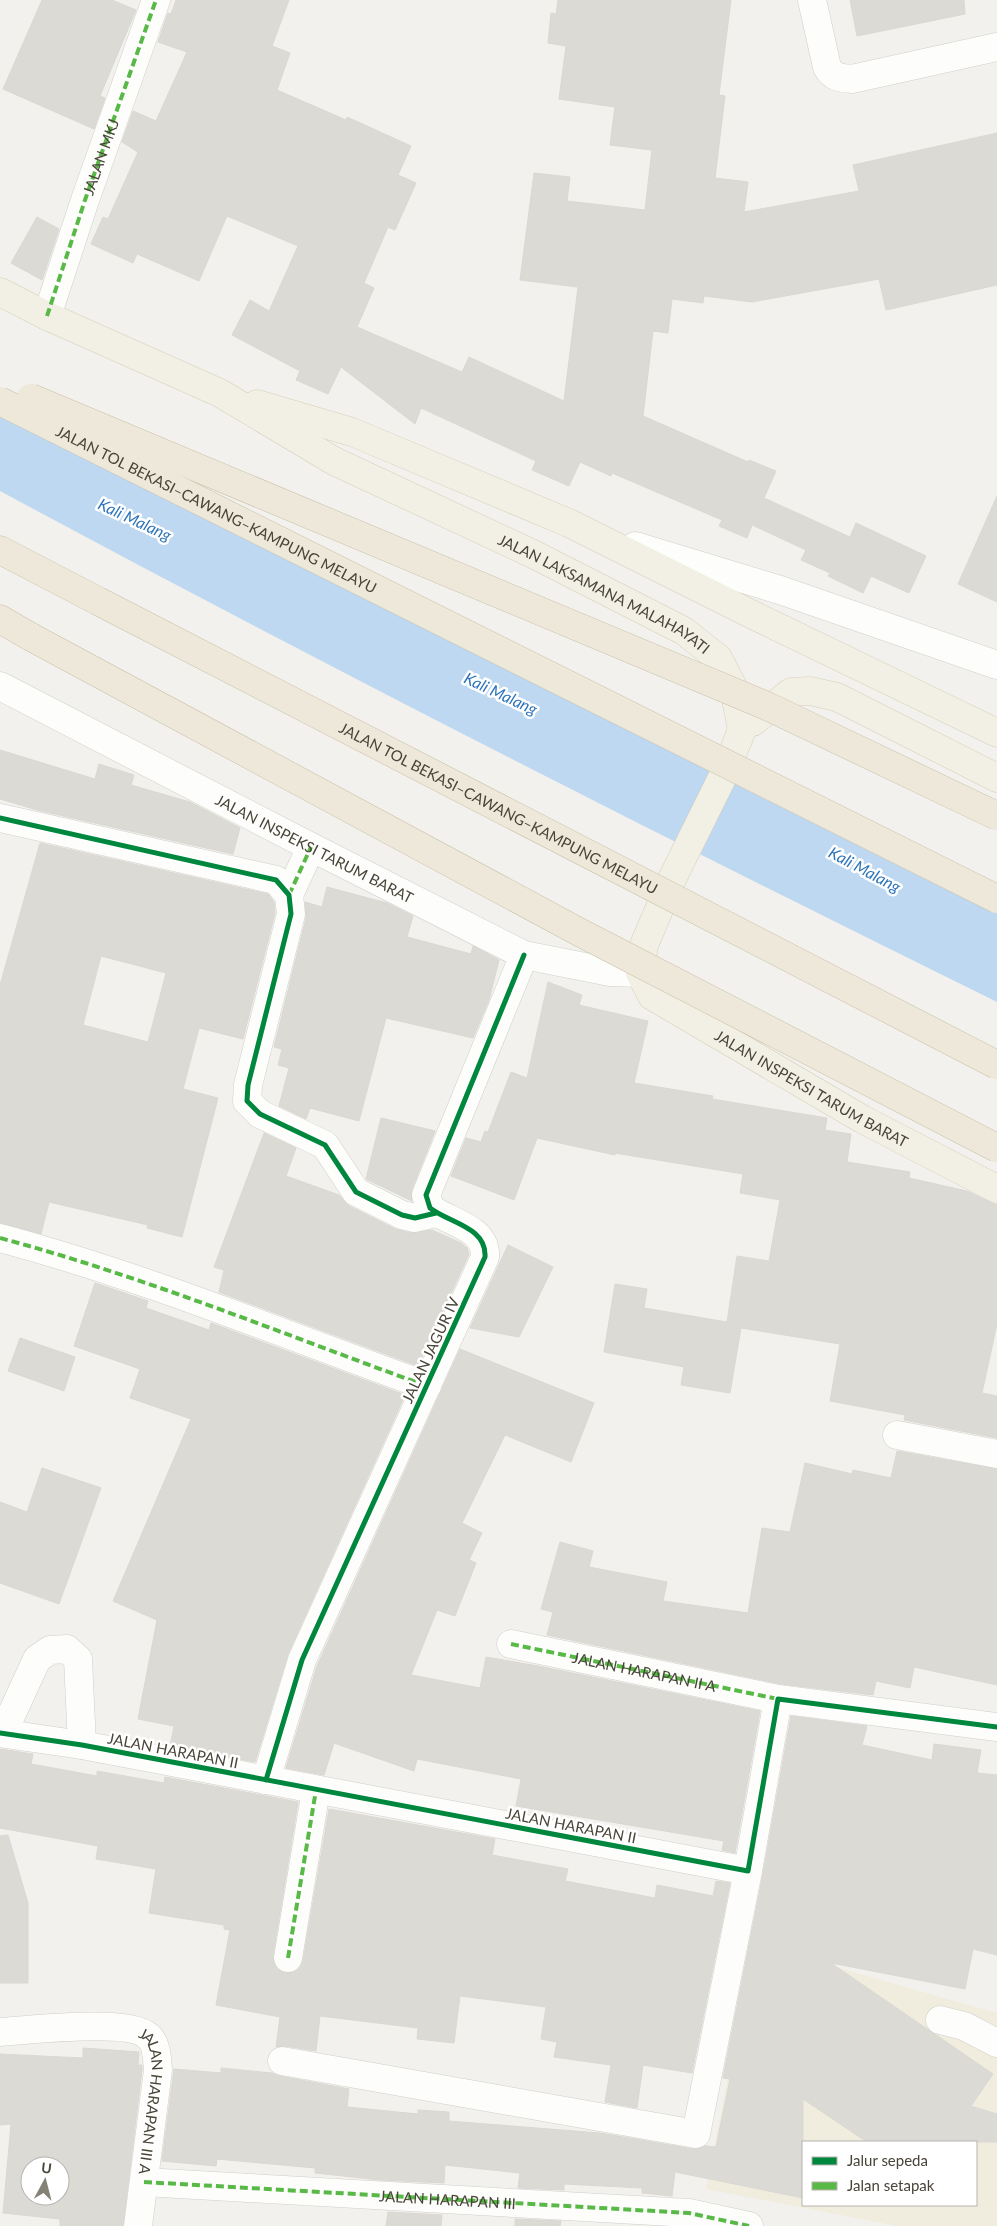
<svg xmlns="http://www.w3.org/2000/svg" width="997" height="2226" viewBox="0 0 997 2226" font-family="Lato,sans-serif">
<rect width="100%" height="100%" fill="#f2f1ed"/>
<!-- education -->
<path fill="#f0eddf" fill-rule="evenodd" d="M 853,1855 L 832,1966 L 997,2013 L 997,2226 L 897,2226 L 706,2189 L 763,1897 ZM 803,2142 L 976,2142 L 976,2205 L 803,2205 Z"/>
<!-- water -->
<path fill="#bdd8f0" d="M 0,417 L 427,624 L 997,912 L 997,1002 C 662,837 329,668 0,491 Z"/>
<!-- building -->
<path fill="#dcdad5" stroke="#dbd8d2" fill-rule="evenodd" d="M 42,0 L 112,0 L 136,10 L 100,96 L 105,98 L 94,129 L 3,89 Z
M 176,0 L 289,0 L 272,46 L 290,53 L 277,90 L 346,120 L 347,117 L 411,146 L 398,175 L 416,183 L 395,230 L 388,227 L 364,283 L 374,288 L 357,327 L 462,372 L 469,357 L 564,401 L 578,287 L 520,280 L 534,173 L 570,177 L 567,201 L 645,210 L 652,150 L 610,145 L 615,107 L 559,99 L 566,46 L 548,43 L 551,13 L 556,14 L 558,0 L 731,0 L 719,95 L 725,96 L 715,178 L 748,182 L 744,212 L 859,191 L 853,165 L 997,133 L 997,285 L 886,310 L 879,279 L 752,302 L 704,296 L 703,303 L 672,299 L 668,333 L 653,331 L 643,416 L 748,462 L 749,460 L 776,471 L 764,498 L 850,537 L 856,523 L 926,556 L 909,593 L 871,576 L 863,593 L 828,576 L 830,573 L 801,560 L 806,550 L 752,525 L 747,538 L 719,526 L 722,520 L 612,473 L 611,476 L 580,462 L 569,486 L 532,470 L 536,461 L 421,408 L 415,424 L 341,367 L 328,394 L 296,380 L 300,371 L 232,335 L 250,300 L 269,311 L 298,246 L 227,216 L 199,281 L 137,254 L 133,263 L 91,244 L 103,217 L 108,219 L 138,152 L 122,142 L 133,111 L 156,121 L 187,52 L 158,42 L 168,13 L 171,14 Z
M 850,0 L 964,0 L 965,14 L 857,36 Z
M 37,217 L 59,229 L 42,280 L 11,263 Z
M 997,496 L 997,602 L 958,584 Z
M 0,750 L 95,779 L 99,764 L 134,775 L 131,785 L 190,802 L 240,828 L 233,854 L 37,810 L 0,799 Z
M 40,843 L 268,894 L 274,902 L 275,913 L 243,1039 L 199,1028 L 183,1089 L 218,1098 L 182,1237 L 147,1228 L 148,1225 L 49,1202 L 41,1234 L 0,1223 L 0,985 ZM 101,956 L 166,973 L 148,1042 L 83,1025 Z
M 327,887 L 387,903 L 413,916 L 407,937 L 471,954 L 473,946 L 499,960 L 489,1000 L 473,1038 L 386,1018 L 359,1121 L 310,1108 L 306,1119 L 279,1106 L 289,1068 L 278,1065 L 282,1049 L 274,1047 L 306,918 L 305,902 L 322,907 Z
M 548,982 L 582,995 L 579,1005 L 648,1021 L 634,1083 L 713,1096 L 712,1099 L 827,1118 L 825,1130 L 851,1134 L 847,1162 L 910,1172 L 909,1178 L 967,1191 L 997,1205 L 997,1324 L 982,1393 L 997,1396 L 997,1438 L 904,1420 L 905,1415 L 830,1401 L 840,1344 L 741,1328 L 730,1393 L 681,1385 L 684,1367 L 604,1352 L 615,1284 L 647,1289 L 644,1308 L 727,1322 L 737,1256 L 769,1261 L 780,1200 L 740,1193 L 743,1174 L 615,1153 L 615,1155 L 537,1138 L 514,1200 L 451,1176 L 466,1138 L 481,1142 L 485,1131 L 488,1132 L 511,1072 L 527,1078 Z
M 381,1118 L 435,1131 L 412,1189 L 412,1201 L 366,1179 Z
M 264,1133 L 296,1148 L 286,1176 L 339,1195 L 349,1206 L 395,1229 L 412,1233 L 432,1230 L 461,1243 L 467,1248 L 469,1254 L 418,1366 L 219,1292 L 224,1270 L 214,1267 Z
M 508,1245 L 553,1267 L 519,1337 L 470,1328 Z
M 95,1283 L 148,1301 L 146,1308 L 209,1330 L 211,1323 L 405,1395 L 288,1654 L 255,1762 L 170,1746 L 174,1726 L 138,1719 L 157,1620 L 113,1601 L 191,1419 L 130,1398 L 140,1369 L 74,1346 Z
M 20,1338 L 75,1357 L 64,1391 L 8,1371 Z
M 460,1349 L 594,1403 L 571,1462 L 505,1435 L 462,1523 L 482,1533 L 469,1560 L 476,1563 L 455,1616 L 437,1610 L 411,1675 L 480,1688 L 486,1657 L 538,1666 L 760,1711 L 735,1853 L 722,1850 L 724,1841 L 516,1806 L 521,1779 L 417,1759 L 414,1771 L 334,1743 L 324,1775 L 286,1768 L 317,1666 Z
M 897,1451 L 997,1469 L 997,1685 L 914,1667 L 910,1688 L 876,1681 L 873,1695 L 781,1684 L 547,1635 L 553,1612 L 541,1609 L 560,1542 L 593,1551 L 589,1567 L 667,1582 L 663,1601 L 748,1613 L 762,1528 L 790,1532 L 805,1463 L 852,1474 L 853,1470 L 891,1478 Z
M 42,1468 L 101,1488 L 59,1604 L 0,1583 L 0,1502 L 27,1512 Z
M 791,1716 L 867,1726 L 862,1745 L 932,1760 L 934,1744 L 981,1750 L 977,1773 L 997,1775 L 997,1955 L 973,1949 L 965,1989 L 831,1963 L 993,2074 L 971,2106 L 997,2114 L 997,2142 L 867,2142 L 803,2099 L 803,2198 L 675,2172 L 672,2196 L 642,2193 L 642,2188 L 564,2184 L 564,2190 L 518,2188 L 520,2173 L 445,2165 L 444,2183 L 380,2180 L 315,2173 L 315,2168 L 217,2159 L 216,2166 L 162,2161 L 174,2069 L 221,2073 L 221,2068 L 272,2073 L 279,2076 L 349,2089 L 347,2107 L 418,2114 L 418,2110 L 449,2112 L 449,2121 L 600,2133 L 693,2149 L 705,2146 L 716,2147 L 730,2079 L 723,2078 L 763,1874 Z
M 0,1749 L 33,1754 L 31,1764 L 97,1776 L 97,1771 L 164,1783 L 165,1777 L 298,1802 L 273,1955 L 274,1964 L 278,1970 L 285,1973 L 294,1972 L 300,1968 L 303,1961 L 329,1809 L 495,1839 L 492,1855 L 568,1869 L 565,1881 L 655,1898 L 657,1885 L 713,1896 L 716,1881 L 730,1883 L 692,2073 L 643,2065 L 637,2108 L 605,2102 L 611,2065 L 554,2057 L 557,2042 L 541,2039 L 546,2007 L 460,1996 L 454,2043 L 417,2039 L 418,2028 L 320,2016 L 316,2051 L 285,2046 L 276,2047 L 280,2017 L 216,2005 L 230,1930 L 224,1929 L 224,1925 L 149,1913 L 156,1869 L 96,1859 L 98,1846 L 0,1828 Z
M 8,1835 L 28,1903 L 28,1983 L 0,1983 L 0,1836 Z
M 83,2048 L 139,2052 L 138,2065 L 142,2065 L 142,2070 L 123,2226 L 60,2226 L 60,2219 L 3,2213 L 11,2124 L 0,2125 L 0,2054 L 83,2058 ZM 30,2166 L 60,2166 L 60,2196 L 30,2196 Z
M 388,2212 L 442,2215 L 441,2226 L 386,2226 Z
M 515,2219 L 561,2221 L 560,2226 L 515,2226 Z"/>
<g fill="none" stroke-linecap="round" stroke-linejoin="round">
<defs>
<g id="minor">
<path d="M 812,0 L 827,67 C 833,78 841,78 852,79 L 997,47"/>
<path id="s1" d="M 47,316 L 85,200 L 156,0"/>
<path d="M 635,546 L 780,590 L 997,665"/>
<path id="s2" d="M 0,686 L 311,847 L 524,955 L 610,972 L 640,973"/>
<path d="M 0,818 L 276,880 L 289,895 L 291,914 L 248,1085 L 247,1101 L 260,1114 L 325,1145 L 356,1192 L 402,1215 L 415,1218 L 436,1213"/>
<path d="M 289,895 L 311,847"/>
<path d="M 0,1238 C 146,1277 285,1335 427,1386"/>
<path d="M 897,1435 L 997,1454"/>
<path id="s3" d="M 511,1644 L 778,1699"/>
<path d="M 0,1733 L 82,1745 L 748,1871 L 778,1699 L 997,1727"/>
<path d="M 3,1733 L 37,1659 L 50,1650 L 67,1649 L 78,1659 L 82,1745"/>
<path d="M 266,1780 L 302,1660 L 485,1257 C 487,1227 449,1223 430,1208 L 426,1195 L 524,955"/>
<path d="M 288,1958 L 316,1790"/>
<path d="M 940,2020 L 964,2026 L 997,2043"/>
<path id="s4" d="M 0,2032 C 28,2030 131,2018 149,2037 C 157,2044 157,2060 158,2070 L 138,2226"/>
<path d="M 282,2061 L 696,2134 L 748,1871"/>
<path d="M 144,2182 L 689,2213 L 749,2226"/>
</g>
<g id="major">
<path id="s5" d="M 0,292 L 47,316 L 220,393 L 334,461 L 533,554 L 684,631 L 718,658 L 734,689 L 742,730"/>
<path d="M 257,404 L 352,432 L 569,523 L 753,615 L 997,733"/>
<path d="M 753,722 L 791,692 L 810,691 L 837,697 L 997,778"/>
<path id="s6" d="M 742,730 L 724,774 L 672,879 L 644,945 L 640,973 L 652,996 L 862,1119 L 997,1189"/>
</g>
<path id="highway" d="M 0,550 L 98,601
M 0,619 L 31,637"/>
</defs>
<!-- minor casing -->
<use href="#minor" stroke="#d0cfca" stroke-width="29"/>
<!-- major casing -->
<use href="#major" stroke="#d5cfba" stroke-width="29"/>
<!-- highway casing -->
<use href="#highway" stroke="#cac0a8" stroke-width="29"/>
<!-- minor -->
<use href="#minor" stroke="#fdfdfc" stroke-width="28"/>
<!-- major -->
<use href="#major" stroke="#f2efe4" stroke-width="28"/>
<!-- highway -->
<use href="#highway" stroke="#ede8da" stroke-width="28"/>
<defs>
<g id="highway-bridge">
<path d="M 31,398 L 767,706 L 997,816"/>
<path id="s7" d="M 0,401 L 997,899"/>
<path id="s8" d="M 98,601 L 997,1065"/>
<path d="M 31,637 L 581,933 L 997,1148"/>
</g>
</defs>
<!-- highway-bridge casing -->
<use href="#highway-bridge" stroke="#cac0a8" stroke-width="29" stroke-linecap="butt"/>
<!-- highway-bridge -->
<use href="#highway-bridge" stroke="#ede8da" stroke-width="28"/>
<!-- quiet -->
<g stroke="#58b947" stroke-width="4" stroke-dasharray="8 4" stroke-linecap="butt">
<path d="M 47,316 L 85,200 L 156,0"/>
<path d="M 289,895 L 311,847"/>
<path d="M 0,1238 C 146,1277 285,1335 427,1386"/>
<path d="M 511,1644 L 778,1699"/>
<path d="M 288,1958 L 316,1790"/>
<path id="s9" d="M 144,2182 L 689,2213 L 749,2226"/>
</g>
<defs>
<path id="cycleway" d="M 0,818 L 276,880 L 289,895 L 291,914 L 248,1085 L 247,1101 L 260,1114 L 325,1145 L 356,1192 L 402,1215 L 415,1218 L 436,1213
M 0,1733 L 82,1745 L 748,1871 L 778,1699 L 997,1727
M 266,1780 L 302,1660 L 485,1257 C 487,1227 449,1223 430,1208 L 426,1195 L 524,955"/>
</defs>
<!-- cycleway casing -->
<use href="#cycleway" stroke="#fff" stroke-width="8"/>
<!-- cycleway -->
<use href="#cycleway" stroke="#00873e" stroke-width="5"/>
</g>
<g text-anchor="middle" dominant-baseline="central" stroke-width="5" stroke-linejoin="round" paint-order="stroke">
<!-- street labels -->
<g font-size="15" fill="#494438" stroke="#fff">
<text stroke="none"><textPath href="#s1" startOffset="168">JALAN MKJ</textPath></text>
<text stroke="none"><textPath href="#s7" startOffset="242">JALAN TOL BEKASI–CAWANG–KAMPUNG MELAYU</textPath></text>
<text stroke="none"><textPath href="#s5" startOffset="676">JALAN LAKSAMANA MALAHAYATI</textPath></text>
<text stroke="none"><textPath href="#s8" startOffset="451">JALAN TOL BEKASI–CAWANG–KAMPUNG MELAYU</textPath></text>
<text stroke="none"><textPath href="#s2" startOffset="354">JALAN INSPEKSI TARUM BARAT</textPath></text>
<text stroke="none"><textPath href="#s6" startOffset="475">JALAN INSPEKSI TARUM BARAT</textPath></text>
<text transform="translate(430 1350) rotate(-65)">JALAN JAGUR IV</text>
<text stroke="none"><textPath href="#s3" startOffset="136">JALAN HARAPAN II A</textPath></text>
<text transform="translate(173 1750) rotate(11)">JALAN HARAPAN II</text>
<text transform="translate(571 1825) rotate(11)">JALAN HARAPAN II</text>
<text stroke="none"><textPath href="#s4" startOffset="216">JALAN HARAPAN III A</textPath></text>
<text stroke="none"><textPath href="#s9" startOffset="304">JALAN HARAPAN III</textPath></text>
</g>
<!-- water labels -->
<g font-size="16" font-style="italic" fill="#2d74b9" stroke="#fff">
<text transform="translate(135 519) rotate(25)">Kali Malang</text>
<text transform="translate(501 693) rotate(25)">Kali Malang</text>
<text transform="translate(865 869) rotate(28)">Kali Malang</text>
</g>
</g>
<!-- legend -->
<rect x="802" y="2141" width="175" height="65" fill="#ffffff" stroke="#b6b4af"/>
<rect x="812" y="2157" width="25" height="8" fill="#00873e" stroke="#b6b4af"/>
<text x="847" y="2166" font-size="15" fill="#494438">Jalur sepeda</text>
<rect x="812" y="2182" width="25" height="8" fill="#58b947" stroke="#b6b4af"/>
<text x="847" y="2191" font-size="15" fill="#494438">Jalan setapak</text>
<!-- north arrow -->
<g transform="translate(45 2181) rotate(7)"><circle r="24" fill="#ffffff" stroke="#b6b4af"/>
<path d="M0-4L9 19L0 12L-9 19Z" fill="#848177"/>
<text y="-8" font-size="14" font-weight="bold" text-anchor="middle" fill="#494438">U</text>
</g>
</svg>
